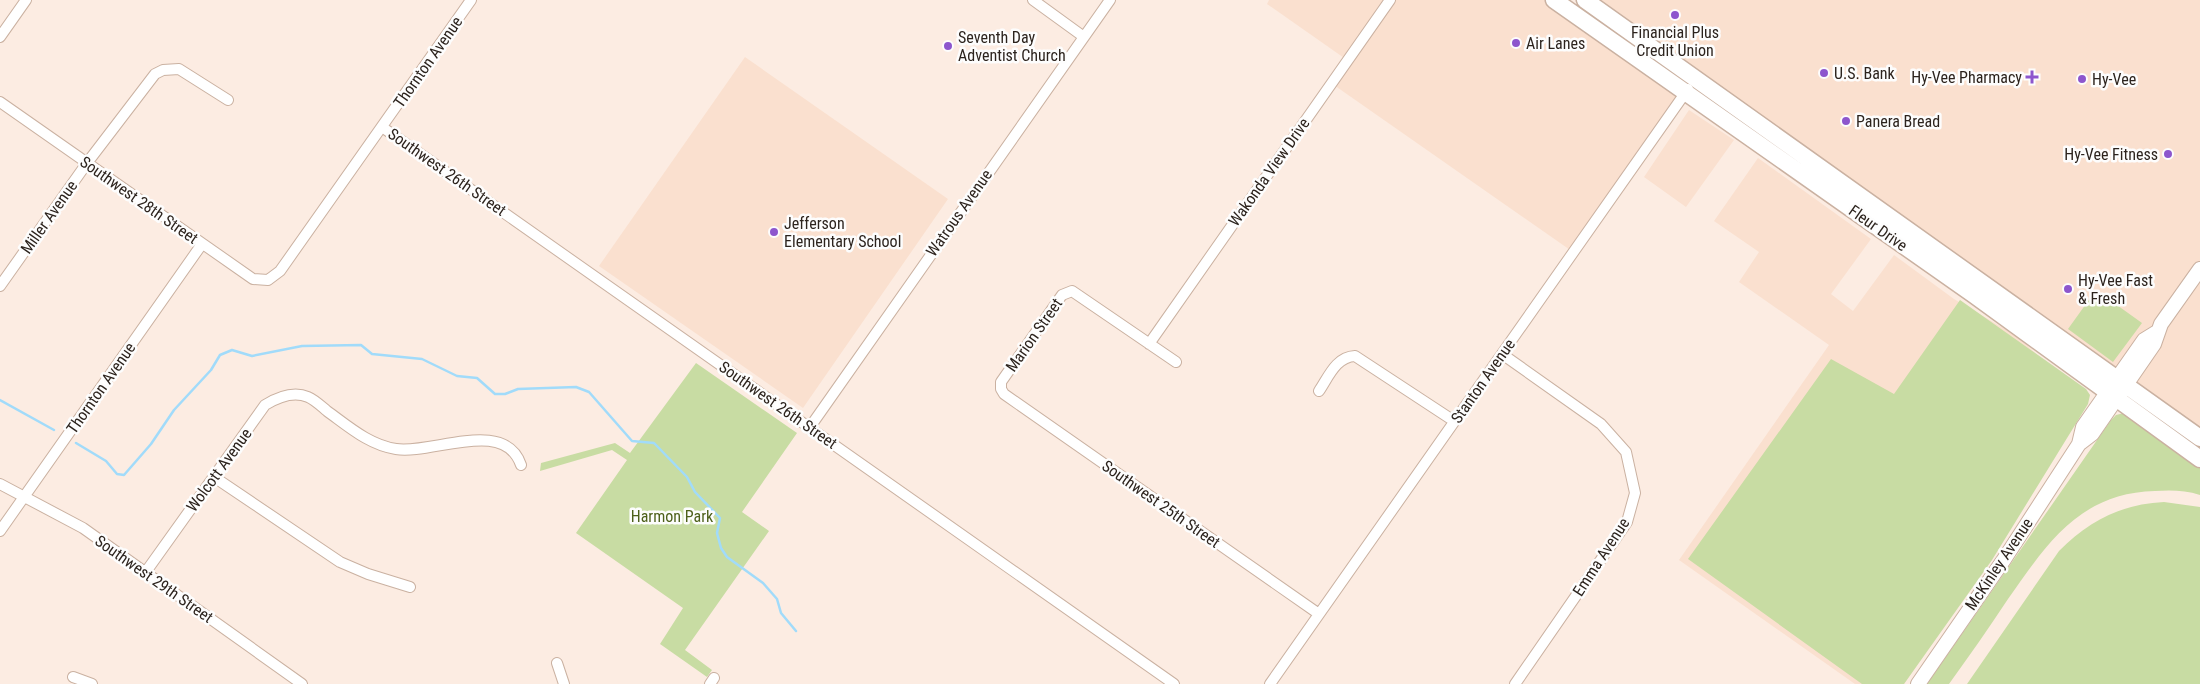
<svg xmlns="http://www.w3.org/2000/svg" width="2200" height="684" viewBox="0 0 2200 684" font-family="'Roboto Condensed',sans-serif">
<rect width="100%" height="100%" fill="#fcece2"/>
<!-- built -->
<path fill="#fae0cf" d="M 1269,0 L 1554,0 L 1685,93 L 1573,252 L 1331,83 L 1347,60 L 1267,4 Z
M 1585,0 L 2200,0 L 2200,438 Z
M 745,57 L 948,199 L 803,408 L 599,266 Z
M 1689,110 L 1734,140 L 1686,207 L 1644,177 Z
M 1758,158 L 1871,239 L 1831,294 L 1853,311 L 1894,255 L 1954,299 L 2020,338 L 2039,357 L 1990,558 L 1904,684 L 1855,684 L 1679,560 L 1829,345 L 1739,282 L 1759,252 L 1714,221 Z"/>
<!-- green -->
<path fill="#c8dca3" d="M 2096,290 L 2142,323 L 2113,362 L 2068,329 Z
M 1960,300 L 2086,389 L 2090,395 L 2088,404 L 1992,560 L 1904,684 L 1862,684 L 1688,559 L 1831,359 L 1894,394 Z
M 696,363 L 797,433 L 742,512 L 769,531 L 685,650 L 712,670 L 707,677 L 660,644 L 683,608 L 576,533 L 627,460 L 612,450 L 540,471 L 541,463 L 615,443 L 630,453 Z
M 2124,413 L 2200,467 L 2200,495 C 2185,490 2170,490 2155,491 C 2079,493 2047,544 2008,599 C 1989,628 1969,656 1949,684 L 1927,684 L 2111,420 L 2116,415 Z
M 2164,502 L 2200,507 L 2200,684 L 1967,684 L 2059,551 C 2089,521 2121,504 2164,502 Z"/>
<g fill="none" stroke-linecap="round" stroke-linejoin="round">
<!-- stream -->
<path stroke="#a1dbfa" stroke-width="2.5" d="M 0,400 L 54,430
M 76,443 L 106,461 L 117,474 L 124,475 L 151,444 L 174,410 L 211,370 L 220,355 L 232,350 L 252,356 L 302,346 L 361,345 L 372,354 L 422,359 L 457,376 L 477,378 L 495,394 L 505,394 L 518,389 L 576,387 L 589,392 L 632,441 L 654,443 L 687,477 L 695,492 L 720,518 L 717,533 L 721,548 L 727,557 L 763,583 L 777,599 L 781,613 L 796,631"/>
<defs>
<path id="minor" d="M 1033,0 L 1084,37
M 0,37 L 26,0
M 0,102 L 253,279 L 268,280 L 280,271 L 471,0
M 382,127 L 1174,684
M 0,286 L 87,163 L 155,74 L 163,70 L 179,69 L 228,100
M 1149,344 L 1390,0
M 1502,354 L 1601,424 L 1626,452 L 1635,493 L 1627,522 L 1515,684
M 1176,362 L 1072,291 L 1062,295 L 1001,382 L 1001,389 L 1004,394 L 1319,614
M 1319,391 C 1329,376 1336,357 1355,356 L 1454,421
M 810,427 L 1110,0
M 214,477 L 340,562 L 368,574 L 410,587
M 0,484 L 83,528 L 302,684
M 0,531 L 202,244
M 145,573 L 265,405 C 278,397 294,391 308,397 C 315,400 321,406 327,411 C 348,426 369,445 396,449 C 431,455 505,417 521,465
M 557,663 L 564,684
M 73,677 L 92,684
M 710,684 L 714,678
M 1270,684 L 1688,89"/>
<path id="secondary" d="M 2079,444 L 2092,434 L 2154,344 L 2161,324 L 2200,269
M 1918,684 L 2005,558 L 2079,444 L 2083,427 L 2144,340 L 2157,332"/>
<path id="primary" d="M 1554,0 L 1974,295 L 2200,459
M 1585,0 L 2200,438"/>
</defs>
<!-- minor casing -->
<use href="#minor" stroke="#cab1a1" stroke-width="12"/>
<!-- secondary casing -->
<use href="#secondary" stroke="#cab1a1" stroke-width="16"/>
<!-- primary casing -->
<use href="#primary" stroke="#cab1a1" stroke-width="19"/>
<!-- minor -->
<use href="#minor" stroke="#fff" stroke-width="10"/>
<!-- secondary -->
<use href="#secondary" stroke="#fff" stroke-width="14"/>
<!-- primary -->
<use href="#primary" stroke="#fff" stroke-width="16"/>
</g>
<!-- markers -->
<g fill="#8d56cd" stroke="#fdfdfd" stroke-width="2">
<circle cx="1675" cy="15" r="5"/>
<circle cx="1516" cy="43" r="5"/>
<circle cx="948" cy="46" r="5"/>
<circle cx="1824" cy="73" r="5"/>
<path d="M2029.5 69.5h5v5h5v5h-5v5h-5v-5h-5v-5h5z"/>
<circle cx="2082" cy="79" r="5"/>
<circle cx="1846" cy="121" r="5"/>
<circle cx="2168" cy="154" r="5"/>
<circle cx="774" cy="232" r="5"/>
<circle cx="2068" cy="289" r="5"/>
</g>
<g text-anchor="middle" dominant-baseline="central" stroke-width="5" stroke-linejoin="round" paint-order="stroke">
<!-- poi labels -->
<g font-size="16" fill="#2c231d" stroke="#fdfdfd" text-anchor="start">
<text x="1675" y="32" text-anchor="middle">Financial Plus<tspan x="1675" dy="18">Credit Union</tspan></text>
<text x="958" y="37">Seventh Day<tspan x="958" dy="18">Adventist Church</tspan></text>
<text x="1526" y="43">Air Lanes</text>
<text x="1834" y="73">U.S. Bank</text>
<text x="2022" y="77" text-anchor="end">Hy-Vee Pharmacy</text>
<text x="2092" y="79">Hy-Vee</text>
<text x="1856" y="121">Panera Bread</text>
<text x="2158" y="154" text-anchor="end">Hy-Vee Fitness</text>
<text x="784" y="223">Jefferson<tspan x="784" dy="18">Elementary School</tspan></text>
<text x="2078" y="280">Hy-Vee Fast<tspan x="2078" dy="18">&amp; Fresh</tspan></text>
</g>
<!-- street labels -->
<g font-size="16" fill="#2c231d" stroke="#fdfdfd">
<text transform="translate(428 62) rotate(-55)">Thornton Avenue</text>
<text transform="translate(447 172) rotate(35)">Southwest 26th Street</text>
<text transform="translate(1269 172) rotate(-55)">Wakonda View Drive</text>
<text transform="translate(139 200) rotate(35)">Southwest 28th Street</text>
<text transform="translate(959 213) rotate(-55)">Watrous Avenue</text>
<text transform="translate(49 217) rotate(-55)">Miller Avenue</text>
<text transform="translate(1878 228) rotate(35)">Fleur Drive</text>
<text transform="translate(1034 335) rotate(-55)">Marion Street</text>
<text transform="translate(1483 381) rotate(-55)">Stanton Avenue</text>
<text transform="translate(101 388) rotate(-55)">Thornton Avenue</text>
<text transform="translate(778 405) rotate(35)">Southwest 26th Street</text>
<text transform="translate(219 470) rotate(-54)">Wolcott Avenue</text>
<text transform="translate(1161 504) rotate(35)">Southwest 25th Street</text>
<text transform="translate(1601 557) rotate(-57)">Emma Avenue</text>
<text transform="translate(1999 564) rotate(-56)">McKinley Avenue</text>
<text transform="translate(154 579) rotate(35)">Southwest 29th Street</text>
</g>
<!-- park labels -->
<g font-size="16" fill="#4d601a" stroke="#fdfdfd">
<text x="672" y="516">Harmon Park</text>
</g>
</g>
</svg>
